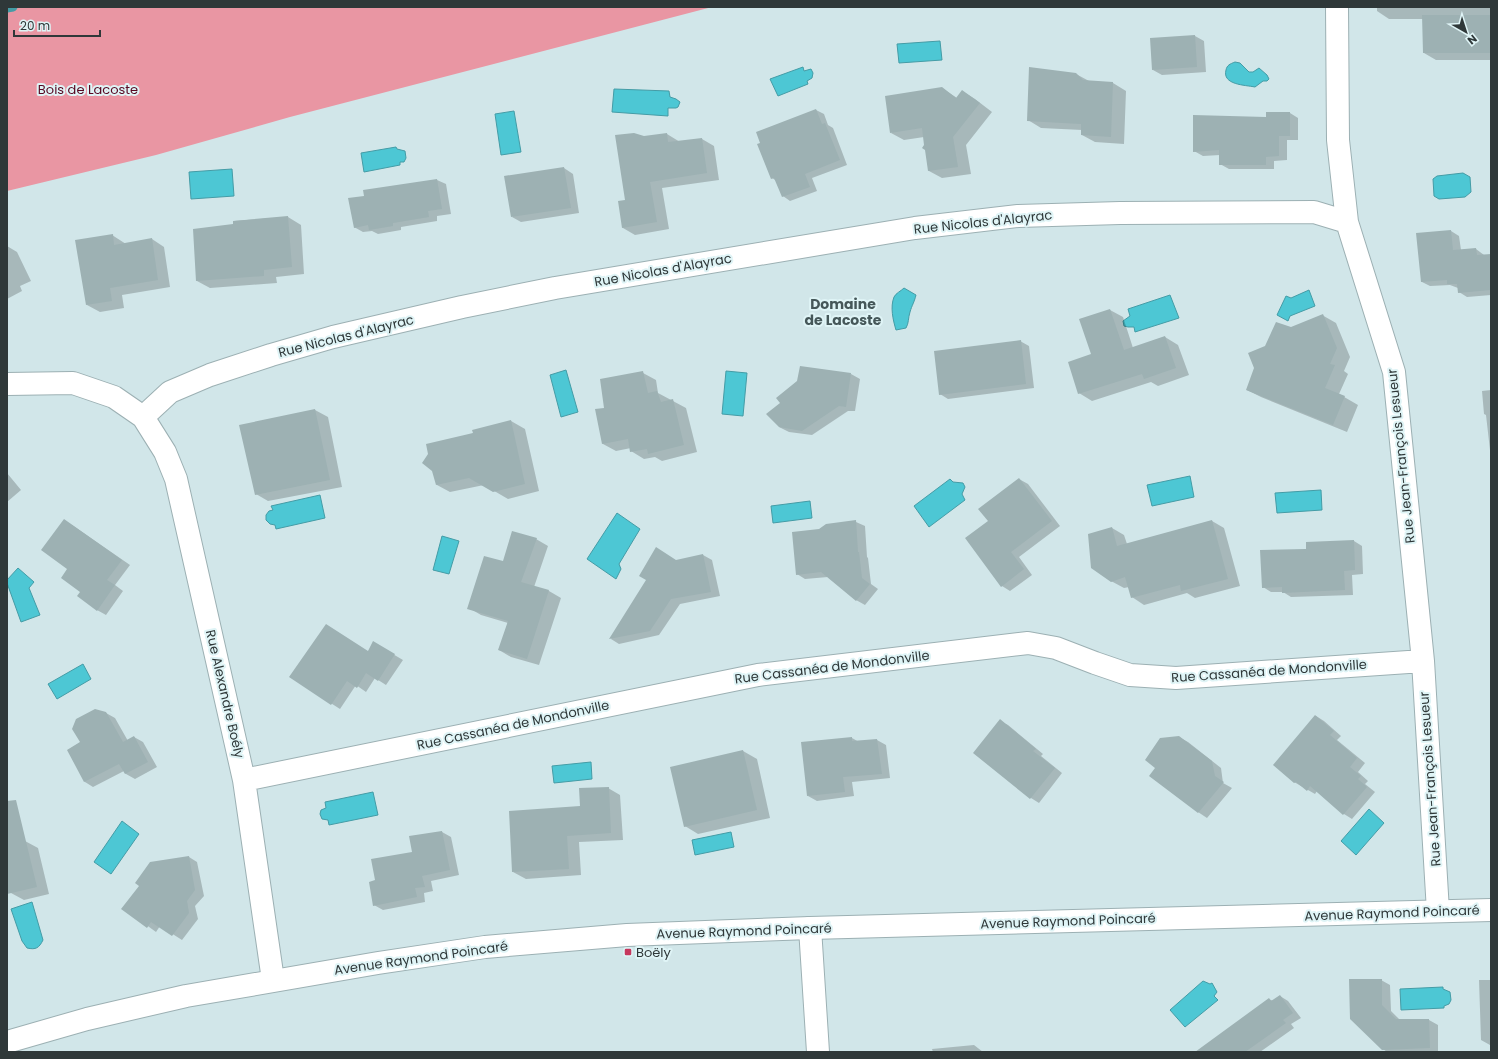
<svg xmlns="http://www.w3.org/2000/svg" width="1498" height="1059" viewBox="0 0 1498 1059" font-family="Poppins,sans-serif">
<rect width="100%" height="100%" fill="#d1e6e9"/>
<!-- green -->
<path fill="#e996a3" d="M 7,7 L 712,7 L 290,117 L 156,155 L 7,191 Z"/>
<!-- water -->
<path fill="#4dc7d4" stroke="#449ca6" d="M 940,41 L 942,60 L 899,63 L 897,44 Z
M 1235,62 L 1240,63 L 1249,72 L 1253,72 L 1259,68 L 1267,75 L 1269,79 L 1267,81 L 1263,81 L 1255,87 C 1245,85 1222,85 1226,70 C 1227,65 1230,64 1235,62 Z
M 803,67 L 804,71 L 811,69 L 813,73 L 812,78 L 807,81 L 808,84 L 778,96 L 770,79 Z
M 614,89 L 669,91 L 670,97 L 676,99 L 680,102 L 678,107 L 676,108 L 668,108 L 668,116 L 612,112 Z
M 514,111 L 521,152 L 501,155 L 495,114 Z
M 396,147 L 397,149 L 405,151 L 406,158 L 404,162 L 400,162 L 400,165 L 364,172 L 361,153 Z
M 232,169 L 234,196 L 191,199 L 189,172 Z
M 1463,173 L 1470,177 L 1471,192 L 1465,197 L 1439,199 L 1434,196 L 1433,179 L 1437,176 Z
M 904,288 L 916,295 C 914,303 912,305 910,312 C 908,318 909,323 906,328 L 896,330 C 893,320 890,307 894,297 C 896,293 901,291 904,288 Z
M 1309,290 L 1315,306 L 1290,316 L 1288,321 L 1277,315 L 1286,296 L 1291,298 Z
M 1170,295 L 1179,318 L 1135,332 L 1134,327 L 1128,327 L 1124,326 L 1123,321 L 1130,316 L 1128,309 Z
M 566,370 L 578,412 L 561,417 L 550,375 Z
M 726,371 L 747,373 L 743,416 L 722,414 Z
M 1190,476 L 1194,497 L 1152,506 L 1147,485 Z
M 950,479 L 953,482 L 963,483 L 965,487 L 962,494 L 965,500 L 929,527 L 914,506 Z
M 1321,490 L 1322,510 L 1277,513 L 1275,493 Z
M 320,495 L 325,518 L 276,529 L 275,525 L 270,524 L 266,520 L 266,515 L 269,511 L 273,510 L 271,506 Z
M 810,501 L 812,518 L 773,523 L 771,506 Z
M 617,513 L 640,529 L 619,564 L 621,569 L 616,579 L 587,559 Z
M 442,536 L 459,541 L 449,574 L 433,570 Z
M 18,568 L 34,582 L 29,588 L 40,615 L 21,622 L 7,583 L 7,580 Z
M 83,664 L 91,679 L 57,699 L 48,684 Z
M 591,762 L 592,779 L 554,783 L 552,766 Z
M 373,792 L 378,815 L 329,825 L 328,820 L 322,819 L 320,814 L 321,810 L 326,808 L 325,802 Z
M 1369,809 L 1384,823 L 1356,855 L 1341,841 Z
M 122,821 L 139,834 L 111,874 L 94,862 Z
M 731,832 L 734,847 L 695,855 L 692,840 Z
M 32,902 L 43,940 C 39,948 36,950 27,948 L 22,941 L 11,909 Z
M 1203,981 L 1210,984 L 1212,983 L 1217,992 L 1214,996 L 1218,1000 L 1185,1027 L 1170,1010 Z
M 1443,987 L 1443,989 L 1450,992 L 1451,1000 L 1449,1004 L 1444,1006 L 1444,1008 L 1401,1010 L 1400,989 Z"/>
<!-- shadow -->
<path fill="#0003" d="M 1377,7 L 1491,7 L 1491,60 L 1436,60 L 1424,53 L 1423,19 L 1389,19 L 1377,11 Z
M 1195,36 L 1204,41 L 1206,72 L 1162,75 L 1153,70 Z
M 1076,74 L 1089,81 L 1113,83 L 1126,91 L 1124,144 L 1095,142 L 1082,135 L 1082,130 L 1041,128 L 1028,120 Z
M 942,88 L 957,98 L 962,91 L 975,99 L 992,112 L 966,145 L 971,174 L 942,178 L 929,171 L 924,137 L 904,140 L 891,133 Z
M 816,110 L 824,114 L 828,125 L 833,128 L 847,165 L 812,178 L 817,191 L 790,201 L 783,196 L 777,181 L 772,178 Z
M 1290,113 L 1298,118 L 1298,140 L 1287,140 L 1287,160 L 1274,161 L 1274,169 L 1229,169 L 1220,164 L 1220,155 L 1203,156 L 1194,151 Z
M 667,134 L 680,142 L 702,139 L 714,146 L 719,180 L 662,188 L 669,229 L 635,235 L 623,228 L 627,201 L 643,137 Z
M 564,168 L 573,174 L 579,213 L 521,222 L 512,217 Z
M 437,180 L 446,184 L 451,214 L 437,216 L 437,221 L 401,227 L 401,230 L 378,234 L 372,231 L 363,232 L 354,227 L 365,197 L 364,191 Z
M 288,217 L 301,225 L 304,274 L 276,277 L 277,283 L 210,288 L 197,281 L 234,225 L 234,221 Z
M 1451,231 L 1459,236 L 1461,250 L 1476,249 L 1484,255 L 1491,255 L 1491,295 L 1467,297 L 1459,292 L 1458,288 L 1450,285 L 1430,286 L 1422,282 L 1417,234 Z
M 112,235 L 126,244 L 152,239 L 164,247 L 170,287 L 122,295 L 124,308 L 100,312 L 87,305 Z
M 7,246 L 17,252 L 31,281 L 20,286 L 22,291 L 7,299 Z
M 1110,310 L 1123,317 L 1133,348 L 1165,337 L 1178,345 L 1189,375 L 1158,386 L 1151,382 L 1092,401 L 1079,393 L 1092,355 Z
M 1322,315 L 1336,323 L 1350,357 L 1344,371 L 1348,374 L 1339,394 L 1358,405 L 1347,432 L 1261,397 L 1247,390 L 1266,347 L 1291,329 Z
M 1020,341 L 1029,346 L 1034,388 L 948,399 L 940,394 Z
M 643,373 L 656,380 L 658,393 L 686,408 L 697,452 L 662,461 L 655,457 L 644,459 L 631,451 L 631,448 L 616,451 L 603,444 L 606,409 Z
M 851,374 L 860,379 L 855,411 L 848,411 L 812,435 L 789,432 L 779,427 Z
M 1491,390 L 1491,459 L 1486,415 L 1484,414 L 1482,391 Z
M 315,410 L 328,417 L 342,487 L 268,501 L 256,494 Z
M 511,421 L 525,429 L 539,491 L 508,499 L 484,485 L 450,492 L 437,485 L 429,454 L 474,433 Z
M 7,473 L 21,490 L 7,502 Z
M 1019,479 L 1028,484 L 1060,526 L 1019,557 L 1032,575 L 1010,591 L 1002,586 L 990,521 Z
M 1212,521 L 1224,528 L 1240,586 L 1195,598 L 1187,593 L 1144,605 L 1132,597 L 1129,587 L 1124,588 L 1111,581 L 1112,528 L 1124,535 L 1127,544 Z
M 856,522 L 865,526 L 867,557 L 868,558 L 871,584 L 878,589 L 865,605 L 856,600 L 828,577 L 805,579 L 797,574 L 820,530 L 827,525 Z
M 72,525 L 130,565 L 115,585 L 123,591 L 106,615 L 97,610 L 81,592 L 68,569 Z
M 536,539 L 548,546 L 534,587 L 549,591 L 561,598 L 539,665 L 511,657 L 499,650 L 508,623 L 481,615 L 469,608 L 504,562 Z
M 1354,541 L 1362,546 L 1363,574 L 1352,575 L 1353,595 L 1291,597 L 1283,592 L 1271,592 L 1263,587 L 1307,550 Z
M 703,555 L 712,560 L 720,596 L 680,604 L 659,635 L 619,644 L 611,639 L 647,580 L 676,561 Z
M 374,643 L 403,660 L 386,685 L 375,678 L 366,692 L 356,685 L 340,709 L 290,677 L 368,652 Z
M 106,713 L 115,718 L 128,741 L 134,737 L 143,742 L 157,767 L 135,779 L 126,774 L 124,771 L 93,787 L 85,782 L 68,750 L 81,742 Z
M 1316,716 L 1324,721 L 1341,736 L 1337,740 L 1365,763 L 1358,772 L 1368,781 L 1365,784 L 1375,792 L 1352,819 L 1344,814 L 1317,791 L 1315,794 L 1294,782 Z
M 1000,721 L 1008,725 L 1043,754 L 1041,756 L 1062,773 L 1039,803 L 1031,798 L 974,753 Z
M 1179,737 L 1188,742 L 1221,768 L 1223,783 L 1232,788 L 1207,818 L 1198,812 L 1150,776 Z
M 852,738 L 859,742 L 877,740 L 886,745 L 890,778 L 852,782 L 854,796 L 817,801 L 808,796 Z
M 743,751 L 757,759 L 770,818 L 698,834 L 685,826 Z
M 608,788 L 620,795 L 623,840 L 579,842 L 581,875 L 526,879 L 513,872 L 581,807 Z
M 7,827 L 25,841 L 38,848 L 49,894 L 24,900 L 11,893 L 7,881 Z
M 442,832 L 451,837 L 459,875 L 431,881 L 433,891 L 424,893 L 425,902 L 383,910 L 374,905 L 376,881 Z
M 189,857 L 197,862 L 204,896 L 195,906 L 198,919 L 182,940 L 160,926 L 156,932 L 123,908 Z
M 1381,980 L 1390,985 L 1391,1011 L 1400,1020 L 1429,1020 L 1438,1025 L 1438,1052 L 1387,1052 L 1383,1049 Z
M 1479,980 L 1491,980 L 1491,1044 L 1490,1045 L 1481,1040 Z
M 1280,996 L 1288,1001 L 1301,1018 L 1291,1024 L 1294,1028 L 1260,1052 L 1216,1052 L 1269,999 L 1273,1001 Z
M 974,1045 L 983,1052 L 933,1052 L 932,1049 Z"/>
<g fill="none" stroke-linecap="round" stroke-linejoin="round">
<!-- stream -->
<path stroke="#449ca6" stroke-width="9" d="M 7,8 L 13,7"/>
</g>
<!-- building -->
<path fill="#9db1b3" d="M 1422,15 L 1491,15 L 1491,53 L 1423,53 Z
M 1195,35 L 1197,67 L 1152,70 L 1150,38 Z
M 1029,67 L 1076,73 L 1083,80 L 1113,82 L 1111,137 L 1081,135 L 1081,124 L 1027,121 Z
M 942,87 L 956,98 L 962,90 L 980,103 L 953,137 L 958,167 L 928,171 L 925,150 L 922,148 L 924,145 L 922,128 L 890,133 L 885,96 Z
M 816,109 L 822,124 L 825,123 L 840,160 L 805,174 L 810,187 L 782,197 L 774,178 L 771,179 L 757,144 L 760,143 L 756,132 Z
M 1266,112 L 1290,112 L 1290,136 L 1279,136 L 1279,156 L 1266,157 L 1266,165 L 1219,165 L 1219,150 L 1193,152 L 1193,115 L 1266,117 Z
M 634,133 L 644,136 L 667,133 L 668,142 L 702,138 L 707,173 L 650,182 L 657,222 L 622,228 L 618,201 L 625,200 L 615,135 Z
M 564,167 L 571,208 L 511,217 L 504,176 Z
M 437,179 L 442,209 L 428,211 L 429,217 L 393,223 L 393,226 L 369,230 L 368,225 L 354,228 L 348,198 L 364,196 L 363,190 Z
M 288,216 L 292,267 L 264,270 L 264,276 L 196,281 L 193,229 L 233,224 L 233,221 Z
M 1451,230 L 1453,250 L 1476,248 L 1477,255 L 1491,254 L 1491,290 L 1458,293 L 1457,284 L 1447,284 L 1447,280 L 1421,282 L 1416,233 Z
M 113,234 L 114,245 L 152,238 L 158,280 L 110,288 L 112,301 L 86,305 L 75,240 Z
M 1110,309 L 1124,350 L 1165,336 L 1176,368 L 1144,379 L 1142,374 L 1078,394 L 1068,362 L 1091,354 L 1079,319 Z
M 1323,314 L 1337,348 L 1330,364 L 1335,365 L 1325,388 L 1345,396 L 1333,425 L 1246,390 L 1254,368 L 1248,353 L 1265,346 L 1276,322 L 1291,327 Z
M 1021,340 L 1026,384 L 939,395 L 934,351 Z
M 800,366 L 851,373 L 846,407 L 839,406 L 802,431 L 779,427 L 766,414 L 780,403 L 776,398 L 797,381 Z
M 643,371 L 648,393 L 657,391 L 661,402 L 673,399 L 684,445 L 648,454 L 647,449 L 630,452 L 628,439 L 602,444 L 595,409 L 604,408 L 600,379 Z
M 315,409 L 330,480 L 255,495 L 239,425 Z
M 511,420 L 525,484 L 493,492 L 469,478 L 436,485 L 432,471 L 422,463 L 428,454 L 426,444 L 473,433 L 472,430 Z
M 1019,478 L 1052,521 L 1011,552 L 1024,569 L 1001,587 L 965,538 L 988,521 L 978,509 Z
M 64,519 L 122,560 L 107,580 L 115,585 L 97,611 L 77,596 L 80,592 L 61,578 L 67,569 L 41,550 Z
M 856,520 L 858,552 L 859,552 L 862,578 L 870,584 L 856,601 L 821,572 L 796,575 L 792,532 L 819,529 L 826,524 Z
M 1212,520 L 1228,579 L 1181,591 L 1180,585 L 1131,598 L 1125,577 L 1111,582 L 1091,568 L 1088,534 L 1112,527 L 1117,546 Z
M 512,531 L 537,538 L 521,582 L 549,590 L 527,659 L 498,650 L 508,621 L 467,609 L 484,556 L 503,561 Z
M 1354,540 L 1355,570 L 1344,571 L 1345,590 L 1282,593 L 1282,587 L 1262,588 L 1260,550 L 1306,549 L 1306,542 Z
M 656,547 L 676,560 L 703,554 L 711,592 L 671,599 L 650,631 L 609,639 L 646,580 L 639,576 Z
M 326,624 L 368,651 L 373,641 L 395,654 L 378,681 L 366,673 L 357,688 L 347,681 L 331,705 L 289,677 Z
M 95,709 L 106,712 L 123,742 L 134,736 L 148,762 L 125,774 L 119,764 L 84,782 L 67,750 L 80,742 L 72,729 L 76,719 Z
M 1315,715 L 1334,731 L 1330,735 L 1357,758 L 1350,767 L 1361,776 L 1358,779 L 1367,787 L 1343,815 L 1310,786 L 1307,791 L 1296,782 L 1294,783 L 1273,765 Z
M 1000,719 L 1036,749 L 1033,751 L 1055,768 L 1030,799 L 973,753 Z
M 1179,736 L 1212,761 L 1215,776 L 1224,782 L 1198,813 L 1149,776 L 1155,768 L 1145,760 L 1160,738 Z
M 852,737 L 852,741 L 877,739 L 882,774 L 843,777 L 845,792 L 807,796 L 801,742 Z
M 743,750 L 757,810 L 684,827 L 670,767 Z
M 609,787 L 611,833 L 567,836 L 569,869 L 512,872 L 509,811 L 580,806 L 579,788 Z
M 16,800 L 37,887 L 7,894 L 7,801 Z
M 442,831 L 450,870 L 422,876 L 425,887 L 415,888 L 417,897 L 373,906 L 369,882 L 375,880 L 371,859 L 412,852 L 409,836 Z
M 189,856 L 195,890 L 187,901 L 189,913 L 172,936 L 151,922 L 147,928 L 121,909 L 139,886 L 135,883 L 150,862 Z
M 1349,979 L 1382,979 L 1382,1005 L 1396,1019 L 1429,1019 L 1430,1048 L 1382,1050 L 1350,1019 Z
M 1280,995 L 1293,1013 L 1283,1020 L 1286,1023 L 1245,1052 L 1195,1052 L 1269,998 L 1271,1001 Z"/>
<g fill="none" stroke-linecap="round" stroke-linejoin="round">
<defs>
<path id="minor" d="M 1337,7 L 1338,140 L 1347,222 L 1394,372 L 1423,661 L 1438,911
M 7,384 L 73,383 L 114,397 L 143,417 L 170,392 L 210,375 L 271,355 L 333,337 L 462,307 L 555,288 L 915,228 L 1018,216 L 1120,213 L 1314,212 L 1347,222
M 143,417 L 165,452 L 176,479 L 244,780 L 273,980
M 244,780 L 758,675 L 1028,643 L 1056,648 L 1095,663 L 1130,675 L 1176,678 L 1423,661
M 810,928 L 818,1052"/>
<path id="secondary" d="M 7,1042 L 87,1019 L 186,996 L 378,963 L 485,947 L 627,935 L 810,928 L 1491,910"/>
</defs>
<!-- minor casing -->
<use href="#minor" stroke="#9cb0b3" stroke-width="24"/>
<!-- secondary casing -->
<use href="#secondary" stroke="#9cb0b3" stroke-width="24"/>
<!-- minor -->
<use href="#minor" stroke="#fff" stroke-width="22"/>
<!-- secondary -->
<use href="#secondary" stroke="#fff" stroke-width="22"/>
</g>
<!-- markers -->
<rect fill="#c6375d" stroke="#dff4f6" stroke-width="1.5" x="624" y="948" width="8" height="8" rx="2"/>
<g text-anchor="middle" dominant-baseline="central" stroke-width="4" stroke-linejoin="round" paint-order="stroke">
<!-- park labels -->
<g font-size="13" fill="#570721" stroke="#dff4f6">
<text x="88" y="89">Bois de Lacoste</text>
</g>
<!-- street labels -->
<g font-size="13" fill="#2f3839" stroke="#dff4f6">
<text transform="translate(983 222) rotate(-6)">Rue Nicolas d'Alayrac</text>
<text transform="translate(663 270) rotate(-10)">Rue Nicolas d'Alayrac</text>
<text transform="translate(346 336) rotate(-14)">Rue Nicolas d'Alayrac</text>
<text transform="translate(1401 456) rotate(-96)">Rue Jean-François Lesueur</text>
<text transform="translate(832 667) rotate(-7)">Rue Cassanéa de Mondonville</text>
<text transform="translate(1269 671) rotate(-4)">Rue Cassanéa de Mondonville</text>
<text transform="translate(225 694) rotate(77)">Rue Alexandre Boély</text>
<text transform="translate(513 725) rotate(-12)">Rue Cassanéa de Mondonville</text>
<text transform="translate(1430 779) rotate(-94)">Rue Jean-François Lesueur</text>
<text transform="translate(1392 913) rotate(-2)">Avenue Raymond Poincaré</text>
<text transform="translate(1068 921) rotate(-2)">Avenue Raymond Poincaré</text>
<text transform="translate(744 931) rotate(-2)">Avenue Raymond Poincaré</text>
<text transform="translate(421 958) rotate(-8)">Avenue Raymond Poincaré</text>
</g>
<!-- poi labels -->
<g font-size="13" fill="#2f3839" stroke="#dff4f6" text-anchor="start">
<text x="636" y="952">Boëly</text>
</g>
<!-- neighbourhood labels -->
<g font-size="14" font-weight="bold" fill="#455759" stroke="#dff4f6">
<text x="843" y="304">Domaine<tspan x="843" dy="16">de Lacoste</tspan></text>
</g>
</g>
<!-- border -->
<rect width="1498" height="1059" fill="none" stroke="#2f3839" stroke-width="16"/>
<!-- north arrow -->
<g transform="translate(1466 32) rotate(141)" stroke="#dff4f6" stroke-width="3" paint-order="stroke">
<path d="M0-3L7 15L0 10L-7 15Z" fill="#2f3839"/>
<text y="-6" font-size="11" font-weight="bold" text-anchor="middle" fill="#2f3839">N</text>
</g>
<!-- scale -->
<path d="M14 30v6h86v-6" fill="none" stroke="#2f3839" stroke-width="2"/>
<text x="20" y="30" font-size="12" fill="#2f3839" stroke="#dff4f6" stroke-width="3" paint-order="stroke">20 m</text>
</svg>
